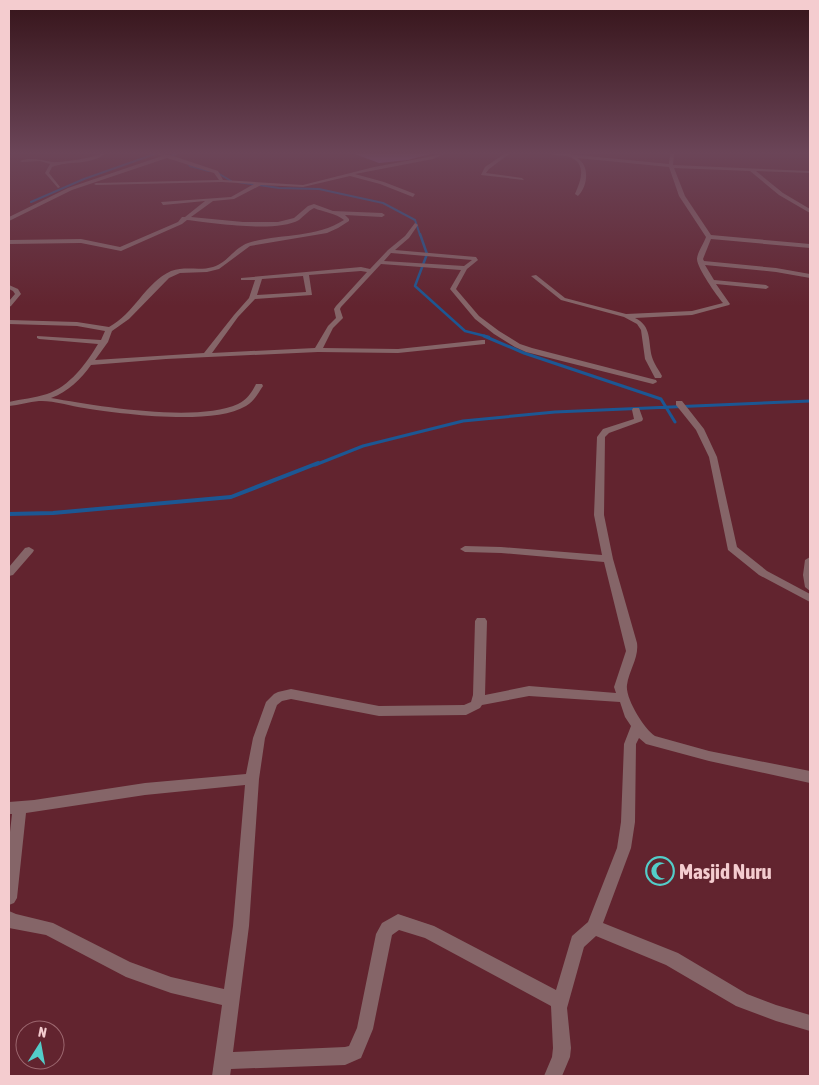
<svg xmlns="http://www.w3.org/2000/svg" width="819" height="1085" viewBox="0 0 819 1085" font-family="'Asap Condensed',sans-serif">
<rect width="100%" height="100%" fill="#62242f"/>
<!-- forest -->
<path fill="#8c5fa5" d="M 355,154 L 430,154 L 408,160 L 379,163 Z"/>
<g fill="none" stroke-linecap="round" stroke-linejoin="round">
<!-- stream-far3 -->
<path stroke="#1c5793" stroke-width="2" d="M 171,156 L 176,154
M 187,162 L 190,166 L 209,171
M 216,172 L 231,181
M 238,182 L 279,188 L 319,189 L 383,203 L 415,220 L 420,235
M 31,202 L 84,179 L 155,154"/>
<!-- stream-far2 -->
<path stroke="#1c5793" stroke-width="2.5" d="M 420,234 L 427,254 L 415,286 L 465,331 L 489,337"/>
<!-- stream-far1 -->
<path stroke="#1c5793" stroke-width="3" d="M 484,336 L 524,353 L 661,399 L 675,422
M 315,465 L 363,446 L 463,421 L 555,412 L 810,401"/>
<!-- stream -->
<path stroke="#1c5793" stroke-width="4" d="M 9,514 L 53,513 L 231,497 L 318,463"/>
<!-- minor -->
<path fill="#856568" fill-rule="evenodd" d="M 100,154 L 105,154 C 89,166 69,160 52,167 L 49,173 L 60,187 L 58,188 L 45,173 L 50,164 L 40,161 L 22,162 L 20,161 C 30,157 41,160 52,162 C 60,163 92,158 100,154 Z
M 157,154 L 170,155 L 218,171 L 223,180 L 303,185 L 374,167 L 444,154 L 433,159 L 355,174 L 384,182 L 415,194 L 413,197 L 380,184 L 350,176 L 303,187 L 261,185 L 234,199 L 213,201 L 191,217 L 243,222 L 278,222 L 294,218 L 308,206 L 314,204 L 333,211 L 382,213 L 385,215 L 382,217 L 345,215 L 349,219 L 349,221 L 338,228 L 327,233 L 250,246 L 219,269 L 207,272 L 180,273 L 169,278 L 129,319 L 112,331 L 108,342 L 95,360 L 204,353 L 234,315 L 249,298 L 255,280 L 241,280 L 241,278 L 361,267 L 370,269 L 388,250 L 405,236 L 415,223 L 418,225 L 409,238 L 395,250 L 476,257 L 478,260 L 467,269 L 456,289 L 479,316 L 499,331 L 520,344 L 532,348 L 656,380 L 657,382 L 653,384 L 526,352 L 515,347 L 494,334 L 475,319 L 450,289 L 461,270 L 381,264 L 341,307 L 340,309 L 343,318 L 333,328 L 323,348 L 398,349 L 482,340 L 485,340 L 485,344 L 398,353 L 318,352 L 166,359 L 91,365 C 81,379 68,392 51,398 C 97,406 196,423 238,404 C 247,400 252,392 256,384 L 262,384 L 263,386 C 258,393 254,402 246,406 C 213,426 122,414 84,408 C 71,406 51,400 39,401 C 29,402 19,405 9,406 L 9,402 C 21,399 35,398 47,394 C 69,387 87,363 98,344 L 39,339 L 37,338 L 37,336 L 101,340 L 105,331 L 77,326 L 9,324 L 9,320 L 77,322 L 109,327 C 134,314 145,283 171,271 C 185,266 200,271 213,267 C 227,263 234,248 248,243 C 280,233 314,239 344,220 C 336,213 323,212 314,208 C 308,211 304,216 299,220 C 276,233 214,223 187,220 L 182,224 L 121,251 L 81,243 L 9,244 L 9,240 L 81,239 L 120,247 L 178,222 L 182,217 L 185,217 L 205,201 L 163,205 L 161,202 L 231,197 L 254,184 L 222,182 L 96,185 L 94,184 L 96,183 L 219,180 L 214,173 L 167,158 L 72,190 L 9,221 L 9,217 L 68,188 L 162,156 ZM 391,253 L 472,260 L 464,266 L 384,261 ZM 361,271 L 367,272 L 336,306 L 334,309 L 336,318 L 328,326 L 315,348 L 212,353 L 238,317 L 255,299 L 312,295 L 309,275 ZM 303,276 L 306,292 L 257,295 L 262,279 Z
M 504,154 L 509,154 L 489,169 L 486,173 L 522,178 L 524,180 L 481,175 L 485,167 Z
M 551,154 L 567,154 L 669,164 L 670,154 L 674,154 L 673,165 L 810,171 L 810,173 L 756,171 L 783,193 L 810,209 L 810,213 L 779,195 L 750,171 L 674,168 L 685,196 L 711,235 L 810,244 L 810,248 L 711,239 L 703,259 L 704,261 L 776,268 L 810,274 L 810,278 L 776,272 L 705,265 L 714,280 L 766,285 L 769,287 L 766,289 L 716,284 L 730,304 L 729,305 L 692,315 L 635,318 C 652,326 648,341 652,357 C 654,364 659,370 662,376 L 661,378 L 655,378 L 645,359 L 641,330 L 637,324 L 624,317 L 561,300 L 531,276 L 536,275 L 565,298 L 626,314 L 692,311 L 723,303 C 717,296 697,268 697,259 C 697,253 704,243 706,237 L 679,196 L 669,167 L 577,158 C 590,165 588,186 578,196 L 575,194 C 581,180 587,164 570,157 C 564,155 557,156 551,154 Z
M 9,285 L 18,289 L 21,294 L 11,306 L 9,307 L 9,301 L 15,294 L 13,291 L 9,289 Z
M 676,401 L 682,401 L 704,429 L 717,457 L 737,547 L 767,571 L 810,594 L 810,602 L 759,575 L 728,550 L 709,457 L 696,430 L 676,405 Z
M 633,408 L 639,408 L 643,419 L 642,421 L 609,433 L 605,437 L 604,515 L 613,559 L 637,643 C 639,658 629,670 627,685 C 625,698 644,729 655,736 L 709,751 L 810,771 L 810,783 L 709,761 L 646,744 L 639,738 L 636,744 L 635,822 L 631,848 L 603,923 L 678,953 L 747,994 L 776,1005 L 810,1015 L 810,1031 L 776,1021 L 736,1006 L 666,965 L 596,936 L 584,947 L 567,1008 L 571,1048 L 570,1057 L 562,1076 L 544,1076 L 552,1057 L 553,1048 L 551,1006 L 425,938 L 399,930 L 392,935 L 373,1029 L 361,1058 L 345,1065 L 231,1069 L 230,1076 L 212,1076 L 222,1005 L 171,993 L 126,977 L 46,935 L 9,928 L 9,911 L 16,914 L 53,923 L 130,962 L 171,977 L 224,989 L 233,926 L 245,785 L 145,795 L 26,813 L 17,898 L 14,903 L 9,905 L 9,841 L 12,814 L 9,814 L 9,802 L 34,800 L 145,783 L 246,774 L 253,738 L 266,702 L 274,694 L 278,692 L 291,689 L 379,706 L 464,705 L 471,702 L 473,695 L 475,621 L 477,618 L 485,618 L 487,621 L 485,695 L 529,686 L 616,693 L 614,687 L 626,651 L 604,562 L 501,553 L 465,552 L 460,549 L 465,546 L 501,547 L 602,555 L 594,515 L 597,437 L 603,429 L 634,419 L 632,410 ZM 529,696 L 620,702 L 625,717 L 631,726 L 624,744 L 621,822 L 617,848 L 588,922 L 572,936 L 556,990 L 434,926 L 398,914 L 382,923 L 376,934 L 357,1028 L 349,1046 L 345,1047 L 233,1052 L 249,926 L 259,779 L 265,738 L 277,705 L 282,701 L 291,699 L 379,716 L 466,715 L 480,708 L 482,705 Z
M 29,547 L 34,550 L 33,552 L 13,575 L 9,576 L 9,567 L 25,548 Z
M 810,557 L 810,591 L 805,587 L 803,575 L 805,560 Z"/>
</g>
<!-- sky -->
<linearGradient id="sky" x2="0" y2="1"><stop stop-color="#36141a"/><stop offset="0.5" stop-color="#6b4558"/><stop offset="1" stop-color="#6b4558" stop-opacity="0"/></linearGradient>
<rect width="819" height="306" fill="url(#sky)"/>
<!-- icons -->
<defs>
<symbol id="mosque-ring" viewBox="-11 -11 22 22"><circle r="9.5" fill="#62242f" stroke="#53cdc9" stroke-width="1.5"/><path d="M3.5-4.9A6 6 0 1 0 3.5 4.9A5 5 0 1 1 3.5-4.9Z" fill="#53cdc9"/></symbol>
</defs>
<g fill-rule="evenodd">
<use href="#mosque-ring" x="644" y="855" width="32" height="32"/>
</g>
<g text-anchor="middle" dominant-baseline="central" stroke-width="5" stroke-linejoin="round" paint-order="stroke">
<!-- near-poi labels -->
<g font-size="21" font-weight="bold" fill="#f4cccf" stroke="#62242f" text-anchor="start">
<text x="679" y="871">Masjid Nuru</text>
</g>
</g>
<!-- border -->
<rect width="819" height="1085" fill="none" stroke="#f4cccf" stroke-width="20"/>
<!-- north arrow -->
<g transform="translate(40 1045) rotate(11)"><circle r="24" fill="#62242f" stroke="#9c676f"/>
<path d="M0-4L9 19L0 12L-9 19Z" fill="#53cdc9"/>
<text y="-8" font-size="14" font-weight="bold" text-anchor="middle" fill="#f4cccf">N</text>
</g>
</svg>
